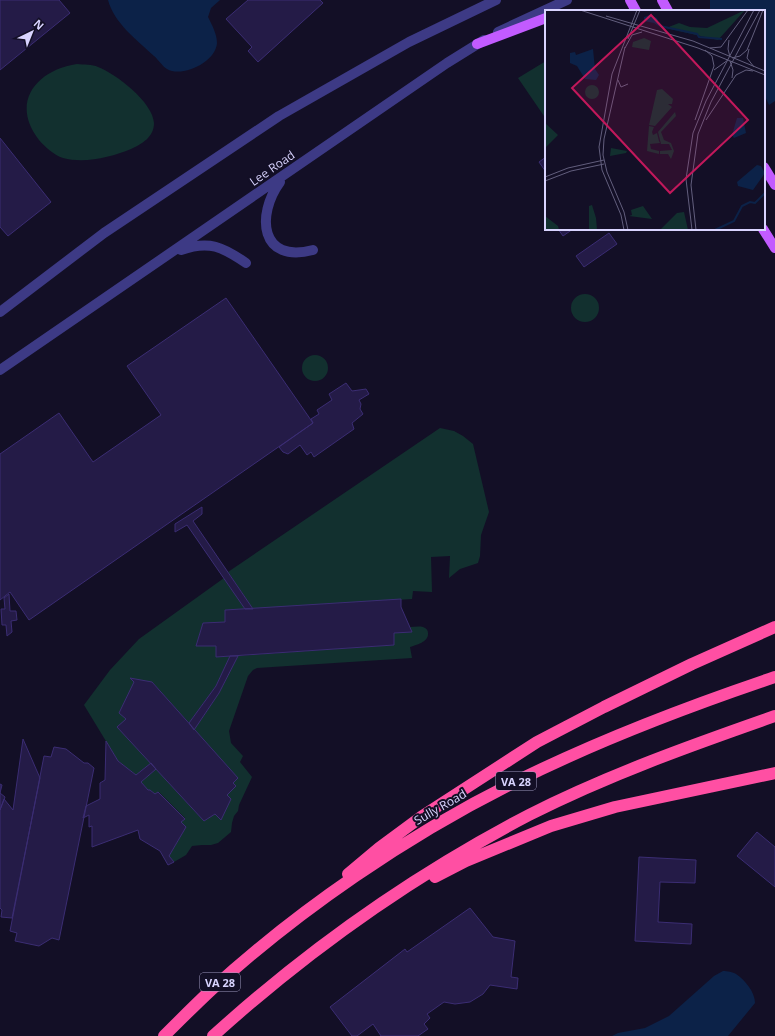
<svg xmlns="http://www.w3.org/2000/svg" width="775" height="1036" viewBox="0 0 775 1036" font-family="'Open Sans',sans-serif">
<rect width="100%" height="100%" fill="#130f26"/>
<!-- green -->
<path fill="#12302f" d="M 546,61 L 546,119 L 518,78 Z
M 77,64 C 84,65 92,64 98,67 C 116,74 153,102 154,123 C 154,137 142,144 131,149 C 111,157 85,164 63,158 C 54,155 45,147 39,140 C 10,103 36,70 77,64 Z
M571 308a14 14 0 1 1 28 0a14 14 0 1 1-28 0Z
M302 368a13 13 0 1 1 26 0a13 13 0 1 1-26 0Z
M 440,428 L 454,431 L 463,436 L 473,444 L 489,512 L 481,535 L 480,556 L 478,563 L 460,569 L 449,578 L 450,556 L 431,557 L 432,592 L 413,591 L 412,599 L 253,609 L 228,572 Z
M 224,578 L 245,609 L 225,610 L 225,622 L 203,623 L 196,646 L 216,646 L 216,657 L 230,656 L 216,686 L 189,723 L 152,682 L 136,683 L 126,719 L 151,763 L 136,775 L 118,761 L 84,705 L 110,670 L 139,639 Z
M 410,627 C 414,627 419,626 423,627 C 426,628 428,630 428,633 C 429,642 416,645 410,647 L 412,658 L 257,668 L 253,670 L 248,676 L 229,731 L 231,743 L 243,756 L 240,762 L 252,777 L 239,805 L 238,811 L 234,816 L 232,823 L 231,832 L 218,843 L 211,845 L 202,845 L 192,846 L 186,855 L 174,862 L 169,856 L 186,827 L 181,822 L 185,818 L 159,792 L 155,794 L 150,790 L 148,790 L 141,782 L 156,769 L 204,821 L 215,814 L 221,819 L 231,799 L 227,795 L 236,786 L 233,783 L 238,778 L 194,730 L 219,693 L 238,656 L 393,645 L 394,633 L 412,632 Z"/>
<!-- water -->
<path fill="#0c2248" d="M 108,0 L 220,0 L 211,8 L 208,17 C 212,25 217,34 217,43 C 216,62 182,78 167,69 C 162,66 158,59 154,56 C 137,40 114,23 108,0 Z
M 710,0 L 775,0 L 775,101 L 769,105 L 764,94 L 764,11 L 710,11 Z
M 723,971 C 727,971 733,972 736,974 C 745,980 755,992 755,1003 L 728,1036 L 612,1036 L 618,1033 L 645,1028 L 669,1016 L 714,976 Z"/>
<!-- building -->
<path fill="#241b47" stroke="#3b2d73" d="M 0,0 L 59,0 L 70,13 L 0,70 Z
M 248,0 L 320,0 L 323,3 L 258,62 L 248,51 L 252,47 L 226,19 Z
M 0,138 L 51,202 L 8,236 L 0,227 Z
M 546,157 L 546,172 L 539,162 Z
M 558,229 L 573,229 L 563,236 Z
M 609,233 L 617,244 L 584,267 L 576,256 Z
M 226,298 L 313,423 L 29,620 L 10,592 L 0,600 L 0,454 L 59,413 L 93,462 L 161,415 L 127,366 Z
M 346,383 L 352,391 L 366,389 L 369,394 L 359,400 L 361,404 L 360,409 L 363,414 L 352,423 L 354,429 L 314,457 L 311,452 L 307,455 L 300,445 L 288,454 L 283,452 L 279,447 L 313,423 L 311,419 L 319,414 L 317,410 L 332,400 L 329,394 Z
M 202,507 L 202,514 L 193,521 L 253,609 L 245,609 L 187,525 L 175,532 L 175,524 Z
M 9,594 L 10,611 L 16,611 L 17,620 L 11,621 L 12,632 L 7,636 L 6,625 L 2,625 L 1,609 L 5,609 L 4,598 Z
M 401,599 L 401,607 L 412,632 L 394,633 L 394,645 L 216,657 L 216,646 L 196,646 L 203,623 L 225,622 L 225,610 Z
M 230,656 L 238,656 L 219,693 L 194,730 L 189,723 L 216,686 Z
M 130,678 L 152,682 L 238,778 L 233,783 L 236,786 L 227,795 L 231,799 L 221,820 L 215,814 L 204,821 L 117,727 L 126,719 L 119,713 L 134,682 Z
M 23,739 L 40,778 L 12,918 L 1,917 L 2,910 L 0,908 L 0,810 L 4,799 L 13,810 Z
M 106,741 L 118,761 L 136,775 L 151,763 L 156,769 L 141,782 L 148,790 L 150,790 L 155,794 L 158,792 L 185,819 L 181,822 L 186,827 L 169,856 L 174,862 L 168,865 L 160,851 L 140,839 L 138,830 L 92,847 L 92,826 L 89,827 L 89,815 L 83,818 L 86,806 L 100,799 L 100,783 L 105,780 Z
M 54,747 L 66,749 L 84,763 L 88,763 L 94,768 L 59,940 L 52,938 L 39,946 L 15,941 L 17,933 L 10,931 L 44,756 L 51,757 Z
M 0,784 L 2,785 L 0,793 L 5,797 L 0,810 Z
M 757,832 L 775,847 L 775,887 L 737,856 Z
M 639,857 L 696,860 L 695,883 L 660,882 L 658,922 L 692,924 L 691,944 L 635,941 Z
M 470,908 L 493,937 L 515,941 L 511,977 L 518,978 L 517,989 L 490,985 L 483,994 L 470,1002 L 455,1004 L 444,1002 L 427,1014 L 430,1018 L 424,1024 L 428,1029 L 418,1036 L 381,1036 L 373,1024 L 357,1036 L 352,1036 L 330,1007 L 405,949 L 407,952 Z"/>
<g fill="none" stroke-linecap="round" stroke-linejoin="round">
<!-- minor -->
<path stroke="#3d3a85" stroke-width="10" d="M 498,32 L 567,0
M 280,182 C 256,215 260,264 313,250
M 181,250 C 209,240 223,247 246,263
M 0,312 L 104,233 L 279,116 L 409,42 L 496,0
M 0,370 L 447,63 L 484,40"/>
<!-- major -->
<path stroke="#c25bff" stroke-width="10" d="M 630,0 L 636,11
M 662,0 L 668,11
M 477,44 L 546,18
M 764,167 L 775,185
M 763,229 L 775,248"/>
<!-- highway -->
<path stroke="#ff4fa3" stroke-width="12" d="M 348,874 L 379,848 L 421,817 L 537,742 L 604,707 L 692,664 L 775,627
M 435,877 L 466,861 L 551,826 L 615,807 L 775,773
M 164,1036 C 179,1021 194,1006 210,991 C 298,910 408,835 515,782 C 599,740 686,707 775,677
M 213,1036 C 309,949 414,875 529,815 C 608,775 692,745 775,716"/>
</g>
<g text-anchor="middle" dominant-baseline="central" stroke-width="4" stroke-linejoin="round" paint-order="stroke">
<!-- shield labels -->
<g fill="#130f26" stroke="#9e99be" stroke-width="1">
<rect x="496" y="772" width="40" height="18" rx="3"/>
<rect x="200" y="973" width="40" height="18" rx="3"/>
</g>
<g font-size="11" font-weight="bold" fill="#d9d4ff">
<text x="516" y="781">VA 28</text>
<text x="220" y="982">VA 28</text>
</g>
<!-- street labels -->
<g font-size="12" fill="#d9d4ff" stroke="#130f26">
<text transform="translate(272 168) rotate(-35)">Lee Road</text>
<text transform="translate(440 807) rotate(-30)">Sully Road</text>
</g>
</g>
<!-- overview -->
<g transform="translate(545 10)">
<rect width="220" height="220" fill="#130f26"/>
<path d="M 200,0 L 173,30 L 121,18 L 134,13 L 145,17 L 162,18 ZM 99,28 L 106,31 L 104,40 L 87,37 L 88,32 ZM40 82a7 7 0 1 1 14 0a7 7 0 1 1-14 0ZM 117,79 L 128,89 L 127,94 L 123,94 L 127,97 L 110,116 L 104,115 L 112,80 ZM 130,102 L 131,106 L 116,122 L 119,130 L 126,133 L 129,141 L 126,149 L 123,144 L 115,144 L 115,141 L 127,140 L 124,134 L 116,134 L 113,122 ZM 0,113 L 13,125 L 1,137 L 0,135 ZM 104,116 L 109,117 L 107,122 L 108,125 L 112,123 L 114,131 L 115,133 L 105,134 L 106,139 L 114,141 L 114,144 L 102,141 ZM 66,138 L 82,141 L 81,143 L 65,146 ZM 47,195 L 51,208 L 52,220 L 44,220 L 44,196 ZM 98,196 L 107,209 L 84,206 L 87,205 L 86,200 ZM 139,202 L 143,220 L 115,220 L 132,203 ZM 0,206 L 13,216 L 14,220 L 0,220 Z" fill="#12302f"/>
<path d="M 105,5 L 112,8 L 115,17 L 109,13 L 99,11 L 99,7 ZM 48,39 L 50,59 L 54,65 L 51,70 L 40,69 L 32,56 L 25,53 L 25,43 L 30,42 L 31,45 ZM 192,108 L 198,108 L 201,123 L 189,128 L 187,125 ZM 212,155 L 216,156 L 220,163 L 208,180 L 193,176 L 192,172 Z" fill="#0c2248"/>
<path fill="none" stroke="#0c2248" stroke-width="2" d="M 115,16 L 152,24 L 154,27 L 177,29M 170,220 L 189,211 L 197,196 L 205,192 L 210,193 L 220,183"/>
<path fill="none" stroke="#625e7d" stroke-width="1" d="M 35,0 L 153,38 L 220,65M 61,6 L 148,31 L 220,61M 83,29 L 95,0M 184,30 L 183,39 L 185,47M 80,37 L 59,129 L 58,145 L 62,162 L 79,202 L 83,220M 80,38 L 87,25 L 97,22M 165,38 L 176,37 L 203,0M 204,39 L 202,48 L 209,57M 187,48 L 195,46 L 202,40 L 218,0M 185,51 L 188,60 L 187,68M 169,60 L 183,50M 73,70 L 76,77 L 83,74M 150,110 L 169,56 L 167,46 L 160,40M 161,110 L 191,65 L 201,60 L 208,61M 0,167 L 23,158 L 59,150M 0,171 L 26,161 L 59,154M 79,220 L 76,205 L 57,160 L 54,137 L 67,64 L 92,0M 147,220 L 141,169 L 148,123 L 161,91 L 209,0M 151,220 L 146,175 L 153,124 L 166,92 L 215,0"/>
<path fill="#c2185b" fill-opacity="0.15" stroke="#c2185b" stroke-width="2" d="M 106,5 L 203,110 L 125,183 L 27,78 Z"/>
<rect width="220" height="220" fill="none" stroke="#d9d4ff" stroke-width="2"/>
</g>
<!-- north arrow -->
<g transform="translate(32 32) rotate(43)" stroke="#130f26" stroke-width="3" paint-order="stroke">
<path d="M0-3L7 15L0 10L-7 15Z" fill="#d9d4ff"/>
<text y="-6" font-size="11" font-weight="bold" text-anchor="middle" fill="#d9d4ff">N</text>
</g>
</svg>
